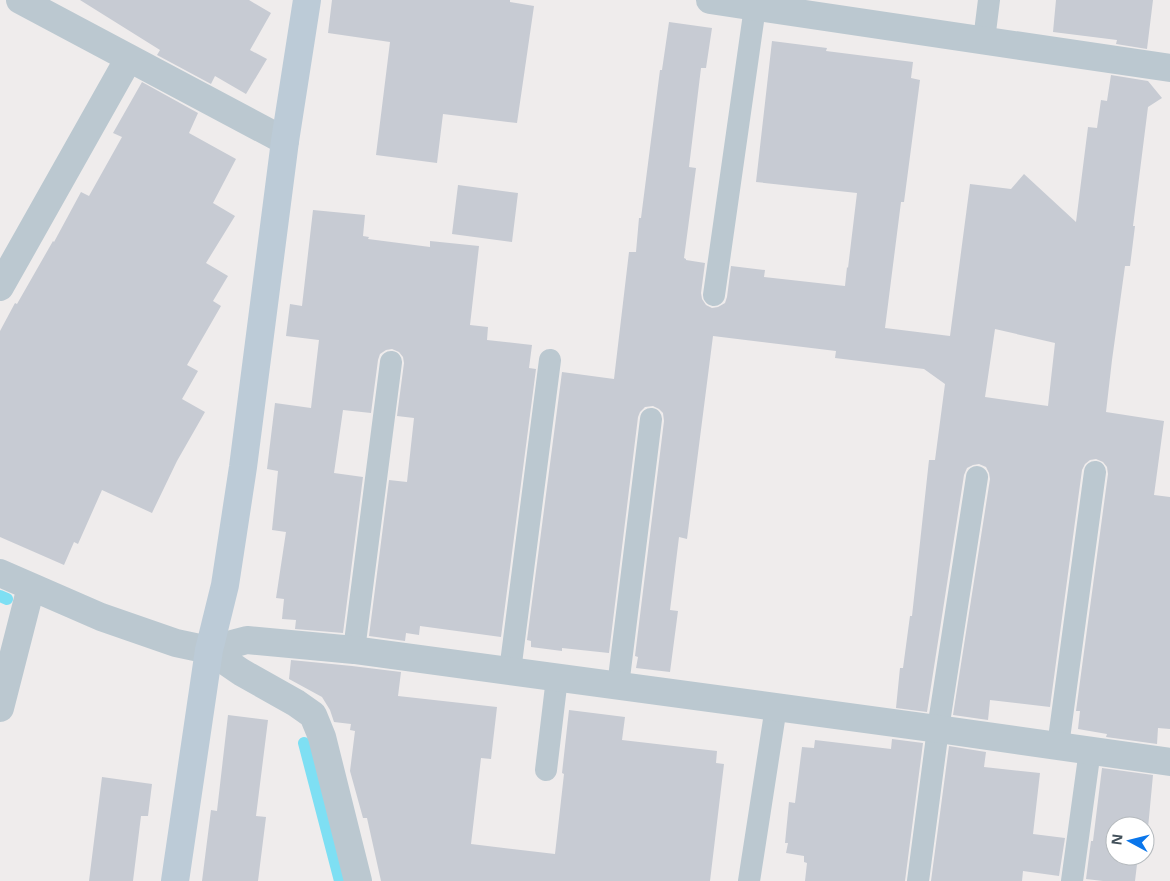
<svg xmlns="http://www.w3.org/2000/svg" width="1170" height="881" viewBox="0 0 1170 881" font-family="'Noto Sans',sans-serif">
<rect width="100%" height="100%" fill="#efecec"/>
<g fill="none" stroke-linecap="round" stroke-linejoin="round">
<!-- stream -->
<path stroke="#7edff3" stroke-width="12" d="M 0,596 L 7,599
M 304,743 L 340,881"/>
</g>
<!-- building -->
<path fill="#c7cbd3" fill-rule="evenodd" d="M 80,0 L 249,0 L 271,13 L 250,50 L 267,59 L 246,94 L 215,76 L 211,84 L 157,55 L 160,50 Z
M 332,0 L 510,0 L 510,2 L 534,6 L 517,123 L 443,114 L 437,163 L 376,155 L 390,42 L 328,33 Z
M 1056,0 L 1153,0 L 1147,49 L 1116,44 L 1117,40 L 1053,32 Z
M 669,22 L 712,28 L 706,68 L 701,68 L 689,167 L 696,168 L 684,258 L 686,259 L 686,260 L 705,263 L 701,293 L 702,299 L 706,305 L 712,308 L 718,307 L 725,303 L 727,297 L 731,266 L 765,270 L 764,277 L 845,286 L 847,267 L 848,268 L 857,193 L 756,182 L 772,41 L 827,48 L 826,51 L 913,62 L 911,78 L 920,80 L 904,202 L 901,202 L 885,328 L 950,336 L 970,184 L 1011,189 L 1024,174 L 1076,222 L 1088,127 L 1097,128 L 1101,100 L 1107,101 L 1111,75 L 1148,81 L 1162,98 L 1148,107 L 1133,226 L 1135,226 L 1130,266 L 1125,266 L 1112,360 L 1106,412 L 1164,421 L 1154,495 L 1170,497 L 1170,729 L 1158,728 L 1157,744 L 1106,737 L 1107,734 L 1078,729 L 1080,711 L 1076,711 L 1108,474 L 1107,467 L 1103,462 L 1096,459 L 1090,460 L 1085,464 L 1082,470 L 1050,707 L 990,700 L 988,720 L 953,715 L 990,479 L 989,473 L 986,467 L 979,464 L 973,465 L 967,468 L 964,475 L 927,712 L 896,708 L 900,668 L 903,668 L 910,616 L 912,616 L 929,460 L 935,460 L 945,384 L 924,369 L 835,358 L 836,351 L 713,336 L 687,539 L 679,537 L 670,610 L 678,611 L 670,672 L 636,668 L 638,657 L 635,656 L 664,421 L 663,413 L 659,409 L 653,406 L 645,407 L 640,412 L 638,417 L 609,653 L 562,648 L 562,651 L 531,647 L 531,641 L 527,640 L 562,372 L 614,379 L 629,252 L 636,252 L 639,218 L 641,218 L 660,70 L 662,70 ZM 995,329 L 1055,343 L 1048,406 L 985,397 Z
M 142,82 L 198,113 L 189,133 L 236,159 L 213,203 L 235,216 L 206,263 L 228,276 L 213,301 L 221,306 L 187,365 L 198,371 L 182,399 L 205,412 L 177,461 L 152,513 L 102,490 L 78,544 L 74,542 L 64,565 L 0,537 L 0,331 L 15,303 L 17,304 L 53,241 L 54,242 L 81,192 L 89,196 L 122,137 L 113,133 Z
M 458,185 L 518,193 L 512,242 L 452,234 Z
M 313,210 L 365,215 L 363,236 L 369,237 L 368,239 L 430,247 L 430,241 L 479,246 L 470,325 L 488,327 L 487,340 L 532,345 L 529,368 L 536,369 L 501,637 L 420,626 L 419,635 L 406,633 L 405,641 L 369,636 L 389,480 L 407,482 L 414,418 L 397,416 L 404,363 L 403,357 L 399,352 L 392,349 L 386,350 L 380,354 L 378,360 L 371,413 L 343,410 L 334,473 L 363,477 L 343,633 L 295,629 L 296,620 L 282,619 L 284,599 L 276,598 L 286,532 L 272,530 L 278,471 L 267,469 L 275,403 L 311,408 L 319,340 L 286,336 L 290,304 L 302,306 Z
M 291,660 L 352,666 L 401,672 L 398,696 L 497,707 L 491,759 L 481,758 L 471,844 L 555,854 L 564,774 L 562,773 L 569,710 L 625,717 L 622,740 L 717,751 L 716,763 L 724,764 L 710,881 L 381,881 L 367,818 L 363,818 L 350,771 L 355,731 L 350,730 L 351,724 L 334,722 L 330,710 L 322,697 L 289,679 Z
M 228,715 L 268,720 L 256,816 L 266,817 L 258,881 L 202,881 L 211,810 L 217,811 Z
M 892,739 L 923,743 L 905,881 L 805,881 L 807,863 L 804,862 L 804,856 L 786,853 L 788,843 L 785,843 L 789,802 L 795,803 L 802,747 L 814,748 L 815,740 L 891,749 Z
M 949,746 L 986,752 L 984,767 L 1040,773 L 1033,834 L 1065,838 L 1059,876 L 1023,871 L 1022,881 L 931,881 Z
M 1102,768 L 1153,775 L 1148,828 L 1145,827 L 1145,826 L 1115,826 L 1115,856 L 1138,856 L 1135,881 L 1103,881 L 1086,879 L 1091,841 L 1093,841 Z
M 102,777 L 152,784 L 148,816 L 141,816 L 133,881 L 89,881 Z"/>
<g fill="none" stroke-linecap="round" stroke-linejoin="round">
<!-- lane -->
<path stroke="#bbc8d0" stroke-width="22" d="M 984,40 L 989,0
M 714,295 L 756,0
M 354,650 L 391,362
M 510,671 L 550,360
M 618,686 L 651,419
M 1058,746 L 1095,472
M 546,770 L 557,678
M 749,881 L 776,707
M 918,881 L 938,729 L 977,477
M 1072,881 L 1090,750"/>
<!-- street -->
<path stroke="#bbc8d0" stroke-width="28" d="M 20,0 L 285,141
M 710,0 L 1170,68
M 0,287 L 129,58
M 0,573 L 101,617 L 176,643 L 209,650 L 247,640 L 354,650 L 938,729 L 1170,762
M 209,650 L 241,672 L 296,703 L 313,715 L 322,737 L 358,881
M 0,708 L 31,587"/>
<!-- secondary -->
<path stroke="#bccbd7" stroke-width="28" d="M 175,881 L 209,650 L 225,585 L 243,467 L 285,141 L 307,0"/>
</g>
<!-- north arrow -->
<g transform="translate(1130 841) rotate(277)"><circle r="24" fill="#ffffff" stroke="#b4b9bd"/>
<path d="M0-4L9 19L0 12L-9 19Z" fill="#0a76eb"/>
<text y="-8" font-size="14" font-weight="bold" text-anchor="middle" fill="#43515b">N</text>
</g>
</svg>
